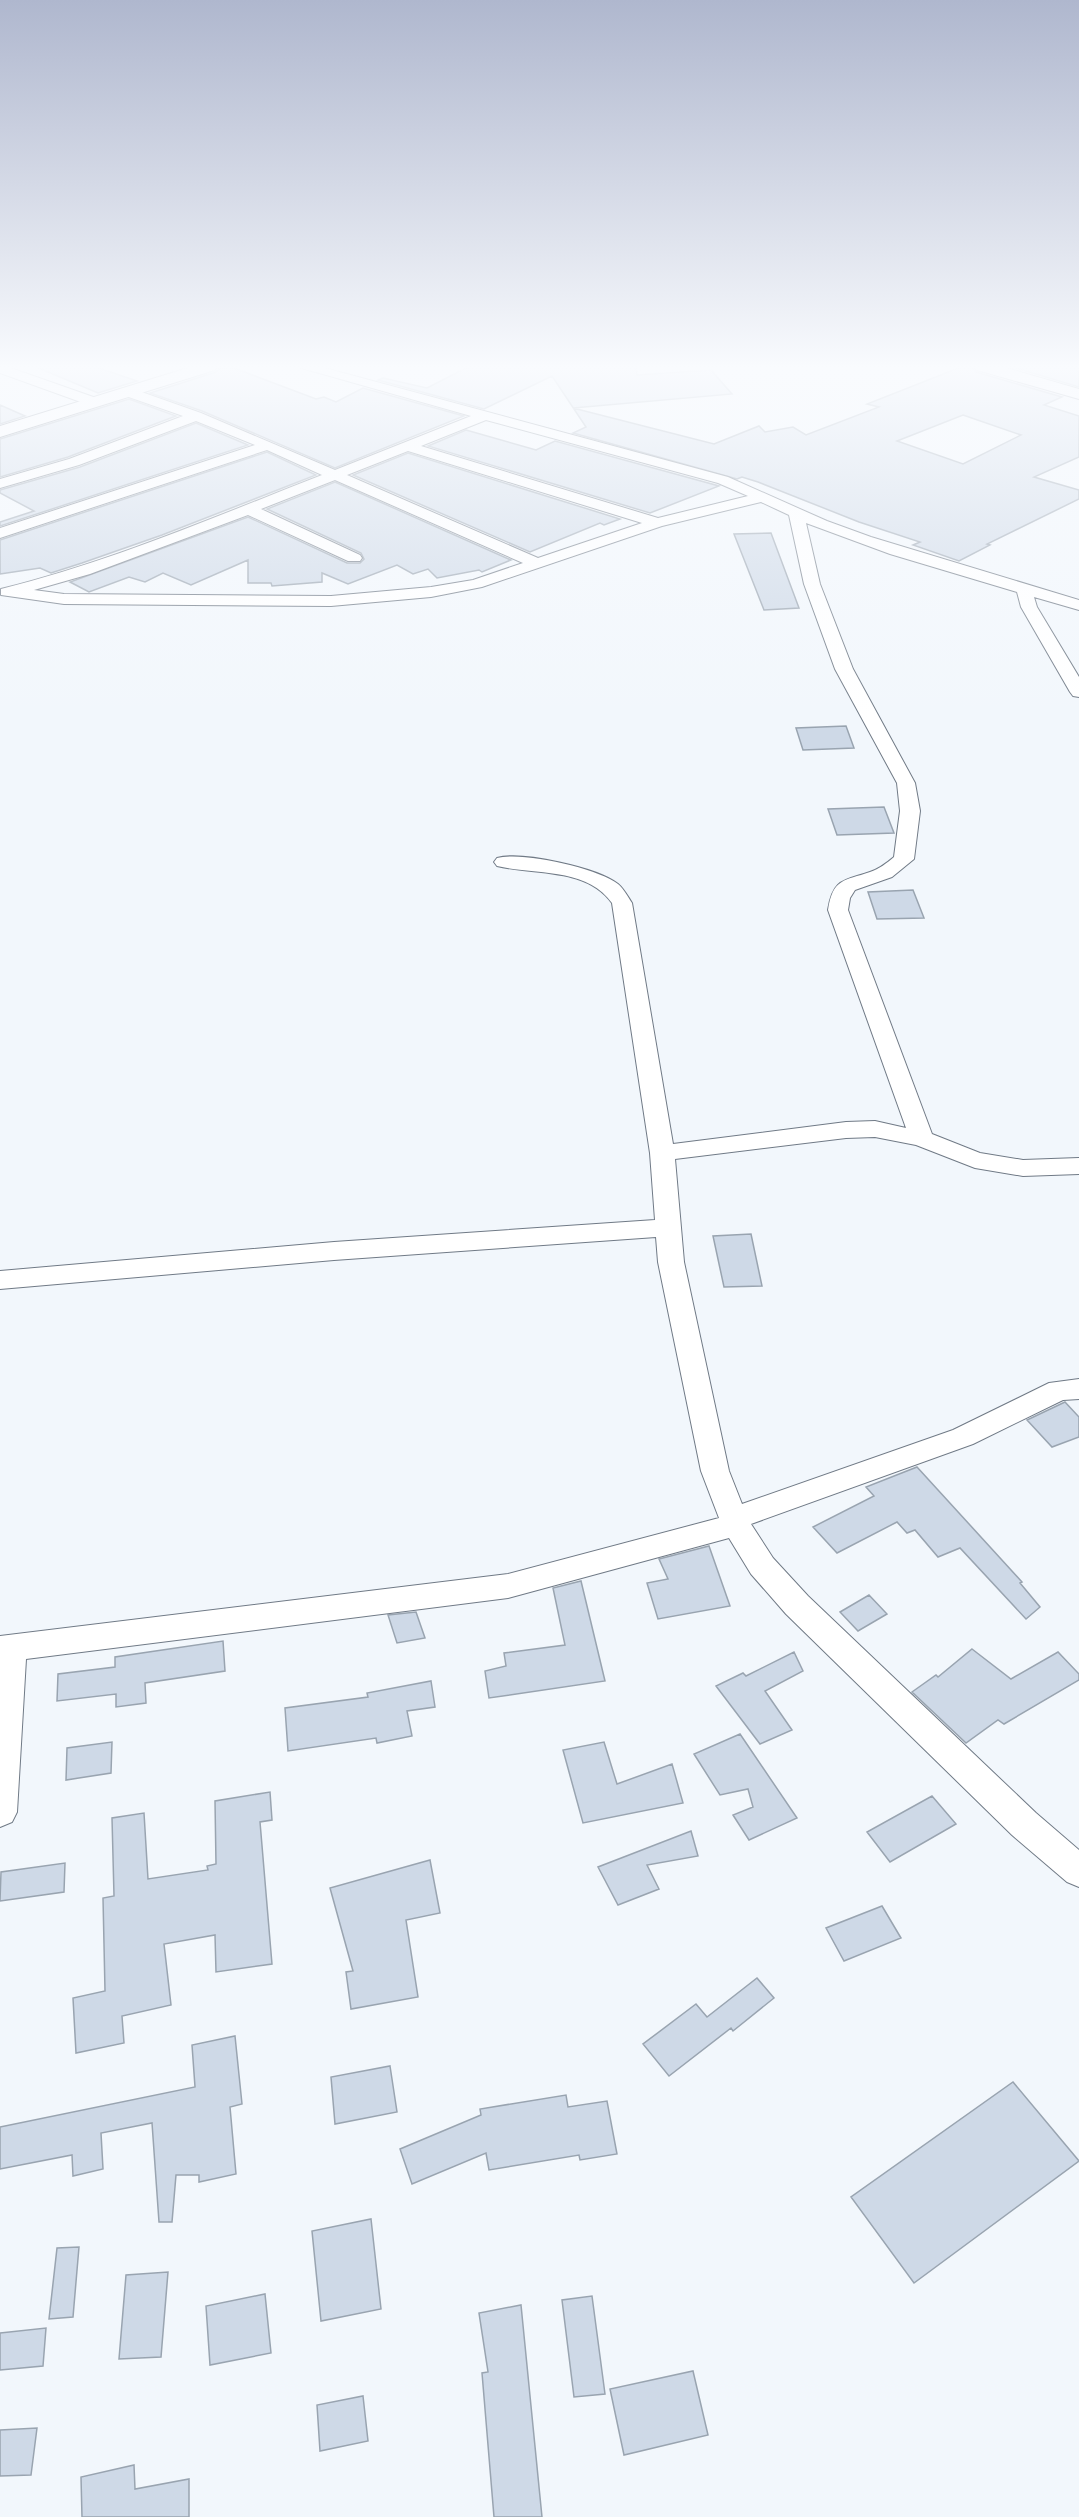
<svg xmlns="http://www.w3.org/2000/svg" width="1079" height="2517" viewBox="0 0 1079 2517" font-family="'IBM Plex Serif',serif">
<rect width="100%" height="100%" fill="#f2f7fc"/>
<!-- building -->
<path fill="#ced9e7" stroke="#99a4b0" stroke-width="1.5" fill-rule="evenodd" d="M 36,367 L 96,367 L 137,381 L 98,393 Z
M 231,367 L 316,399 L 324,397 L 336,402 L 363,388 L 464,416 L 335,468 L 202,411 L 150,393 L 216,372 L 219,369 Z
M 468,367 L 636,367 L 637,375 L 711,370 L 732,394 L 573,408 L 714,444 L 759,426 L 765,432 L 793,427 L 806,435 L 879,407 L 867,404 L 961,367 L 973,367 L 976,372 L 1062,397 L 1044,405 L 1079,416 L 1079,457 L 1034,477 L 1079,490 L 1079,499 L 987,544 L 990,545 L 959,561 L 913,545 L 920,542 L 859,522 L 758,482 L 742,477 L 737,479 L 573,433 L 586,427 L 552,376 L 484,409 L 378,380 L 383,378 L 427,388 ZM 963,415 L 1021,435 L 963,464 L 897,441 Z
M 1013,367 L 1079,367 L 1079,387 Z
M 129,399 L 176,416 L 68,457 L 0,477 L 0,439 Z
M 0,405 L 25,416 L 0,424 Z
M 196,423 L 248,445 L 0,526 L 0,522 L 34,511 L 0,493 L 0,490 L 80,467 Z
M 466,430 L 536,450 L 555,441 L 719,486 L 650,513 L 428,446 Z
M 267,452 L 316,475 L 162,535 L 82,563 L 51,573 L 40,568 L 0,574 L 0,540 Z
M 408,453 L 620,519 L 604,525 L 600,523 L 530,552 L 353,475 Z
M 335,482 L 511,560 L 482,572 L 479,570 L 437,578 L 428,569 L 413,574 L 397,565 L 348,584 L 322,573 L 322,582 L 272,586 L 271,583 L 248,583 L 248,560 L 191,585 L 163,573 L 145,582 L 129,577 L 89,592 L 70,582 L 248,517 L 347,563 L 360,563 L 364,559 L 361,553 L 267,509 Z
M 771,533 L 799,608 L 764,610 L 734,534 Z
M 846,726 L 854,748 L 803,750 L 796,728 Z
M 884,807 L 894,833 L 837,835 L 828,809 Z
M 913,890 L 924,918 L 877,919 L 868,892 Z
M 751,1234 L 762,1286 L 724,1287 L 713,1236 Z
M 1065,1402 L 1079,1417 L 1079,1437 L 1052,1447 L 1027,1420 Z
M 917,1467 L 1022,1582 L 1020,1583 L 1040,1607 L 1026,1619 L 960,1548 L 938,1557 L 915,1530 L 907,1533 L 897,1522 L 837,1553 L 813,1527 L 874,1496 L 866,1487 Z
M 709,1546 L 730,1606 L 658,1619 L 647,1583 L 668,1579 L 659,1559 Z
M 581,1581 L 605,1681 L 489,1698 L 485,1671 L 506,1666 L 504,1653 L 565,1645 L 553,1588 Z
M 869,1595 L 887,1614 L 858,1631 L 840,1612 Z
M 416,1612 L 425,1638 L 397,1643 L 388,1615 Z
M 223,1641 L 225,1671 L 145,1683 L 146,1703 L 116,1707 L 116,1694 L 57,1701 L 58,1674 L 115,1667 L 115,1657 Z
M 972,1649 L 1011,1679 L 1058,1652 L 1079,1674 L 1079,1680 L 1004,1724 L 998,1720 L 966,1743 L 912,1692 L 936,1675 L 938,1677 Z
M 794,1652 L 803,1671 L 765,1691 L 792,1730 L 760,1744 L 716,1686 L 743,1673 L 746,1676 Z
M 431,1681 L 435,1707 L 407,1711 L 412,1736 L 377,1743 L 376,1738 L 288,1751 L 285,1708 L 368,1697 L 367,1693 Z
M 740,1734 L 797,1818 L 749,1840 L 733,1815 L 753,1807 L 748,1789 L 720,1795 L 694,1754 Z
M 112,1742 L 111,1773 L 66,1780 L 67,1748 Z
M 604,1742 L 617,1784 L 672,1764 L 683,1803 L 583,1823 L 563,1750 Z
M 270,1792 L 272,1820 L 260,1822 L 272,1964 L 216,1972 L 215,1935 L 164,1944 L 171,2005 L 122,2016 L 124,2043 L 76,2053 L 73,1998 L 105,1991 L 103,1898 L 114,1896 L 112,1818 L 144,1813 L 148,1879 L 208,1870 L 207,1866 L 216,1864 L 215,1801 Z
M 932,1796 L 956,1824 L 890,1862 L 867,1832 Z
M 691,1831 L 698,1856 L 647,1865 L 659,1889 L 618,1905 L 598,1867 Z
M 430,1860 L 440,1913 L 406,1920 L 418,1997 L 351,2009 L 346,1972 L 353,1971 L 330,1888 Z
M 65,1863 L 64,1892 L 0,1901 L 1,1872 Z
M 882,1906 L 901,1938 L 844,1961 L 826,1928 Z
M 757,1978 L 774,1998 L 733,2031 L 731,2028 L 669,2076 L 643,2044 L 696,2004 L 707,2017 Z
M 235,2036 L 242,2104 L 230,2107 L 236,2174 L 199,2182 L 199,2175 L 176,2175 L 172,2222 L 159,2222 L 152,2123 L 101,2133 L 103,2169 L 73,2176 L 72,2155 L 0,2169 L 0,2127 L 195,2087 L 192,2045 Z
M 390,2066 L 397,2112 L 335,2124 L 331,2077 Z
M 1013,2082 L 1079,2161 L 914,2283 L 851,2197 Z
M 566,2095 L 568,2107 L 607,2101 L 617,2154 L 580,2160 L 579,2155 L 489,2170 L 486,2153 L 412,2184 L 400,2149 L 481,2115 L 480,2109 Z
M 371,2219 L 381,2309 L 321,2321 L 312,2231 Z
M 79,2247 L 73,2317 L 49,2319 L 57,2248 Z
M 168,2272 L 161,2357 L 119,2359 L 126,2275 Z
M 265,2294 L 271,2353 L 210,2365 L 206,2306 Z
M 592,2296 L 605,2394 L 574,2397 L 562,2300 Z
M 521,2305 L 542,2517 L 494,2517 L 482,2373 L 488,2372 L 479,2313 Z
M 46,2328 L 43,2366 L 0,2370 L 0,2333 Z
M 693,2371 L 708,2435 L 624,2455 L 610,2389 Z
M 363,2396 L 368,2441 L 320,2451 L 317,2405 Z
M 37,2428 L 31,2475 L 0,2476 L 0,2430 Z
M 134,2465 L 135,2489 L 189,2479 L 189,2517 L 82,2517 L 81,2477 Z"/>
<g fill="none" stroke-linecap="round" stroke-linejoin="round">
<defs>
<path id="minor" d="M 0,367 L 8,367 L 99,399 L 101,402 L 99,405 L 89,405 L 0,373 Z
M 298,367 L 321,367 L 728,477 L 827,521 L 871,537 L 1079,600 L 1079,610 L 1034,597 L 1037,607 L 1079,677 L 1079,697 L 1073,696 L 1070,692 L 1021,607 L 1017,592 L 890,554 L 806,523 L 820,584 L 853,669 L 915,783 L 920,811 L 914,859 L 892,877 L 855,890 L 850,898 L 848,910 L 932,1134 L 980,1153 L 1023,1160 L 1079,1158 L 1079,1174 L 1023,1176 L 975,1168 L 916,1145 L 875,1137 L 846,1138 L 675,1159 L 684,1262 L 729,1471 L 742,1504 L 953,1430 L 1049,1383 L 1079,1379 L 1079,1399 L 1063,1400 L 973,1444 L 751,1524 L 773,1558 L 808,1596 L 1036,1813 L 1079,1850 L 1079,1887 L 1067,1882 L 1012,1835 L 786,1614 L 751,1574 L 729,1538 L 508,1598 L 26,1659 L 17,1812 L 12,1822 L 0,1827 L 0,1636 L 508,1574 L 719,1518 L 701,1471 L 658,1262 L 656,1237 L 334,1260 L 0,1289 L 0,1271 L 334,1242 L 655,1220 L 650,1153 L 612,903 C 587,867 534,875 497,866 L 494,862 L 497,858 C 522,851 598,868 618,884 C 624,889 628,897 632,903 L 673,1144 L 846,1122 L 875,1121 L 906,1128 L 828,910 C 833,878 844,881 870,872 C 879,869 887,863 894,857 L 900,811 L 897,783 L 835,669 L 804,584 L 789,515 L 761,502 L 662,526 L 482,587 L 431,597 L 331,606 L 64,604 L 1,595 L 1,589 C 110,562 217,516 322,475 L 267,450 L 0,538 L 0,528 L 255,445 L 196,421 L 79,465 L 0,488 L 0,479 L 69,459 L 183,416 L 123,395 L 121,392 L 123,389 L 133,389 L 201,413 L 335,470 L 471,416 ZM 486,420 L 718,483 L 748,496 L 658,518 L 421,446 ZM 408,451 L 642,523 L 538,558 L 347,475 ZM 335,480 L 523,563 L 473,580 L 431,587 L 331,596 L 64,594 L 34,590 L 90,574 L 248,515 L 348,561 L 360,561 L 362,558 L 360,555 L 261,509 Z"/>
<path id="tertiary" d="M 191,367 L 217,367 L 215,370 L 0,437 L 0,426 Z
M 975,367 L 1003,367 L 1079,389 L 1079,399 L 977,370 Z"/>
</defs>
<!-- minor casing -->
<use href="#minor" stroke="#707a86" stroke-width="2"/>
<!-- tertiary casing -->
<use href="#tertiary" stroke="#707a86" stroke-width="2"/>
<!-- minor -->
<use href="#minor" fill="#fff" fill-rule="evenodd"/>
<!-- tertiary -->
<use href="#tertiary" fill="#fff" fill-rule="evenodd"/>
</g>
<!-- sky -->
<linearGradient id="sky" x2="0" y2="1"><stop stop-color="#afb7ce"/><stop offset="0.51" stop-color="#f9fbfe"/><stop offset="1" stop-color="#f9fbfe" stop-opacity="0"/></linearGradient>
<rect width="1079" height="720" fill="url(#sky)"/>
</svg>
